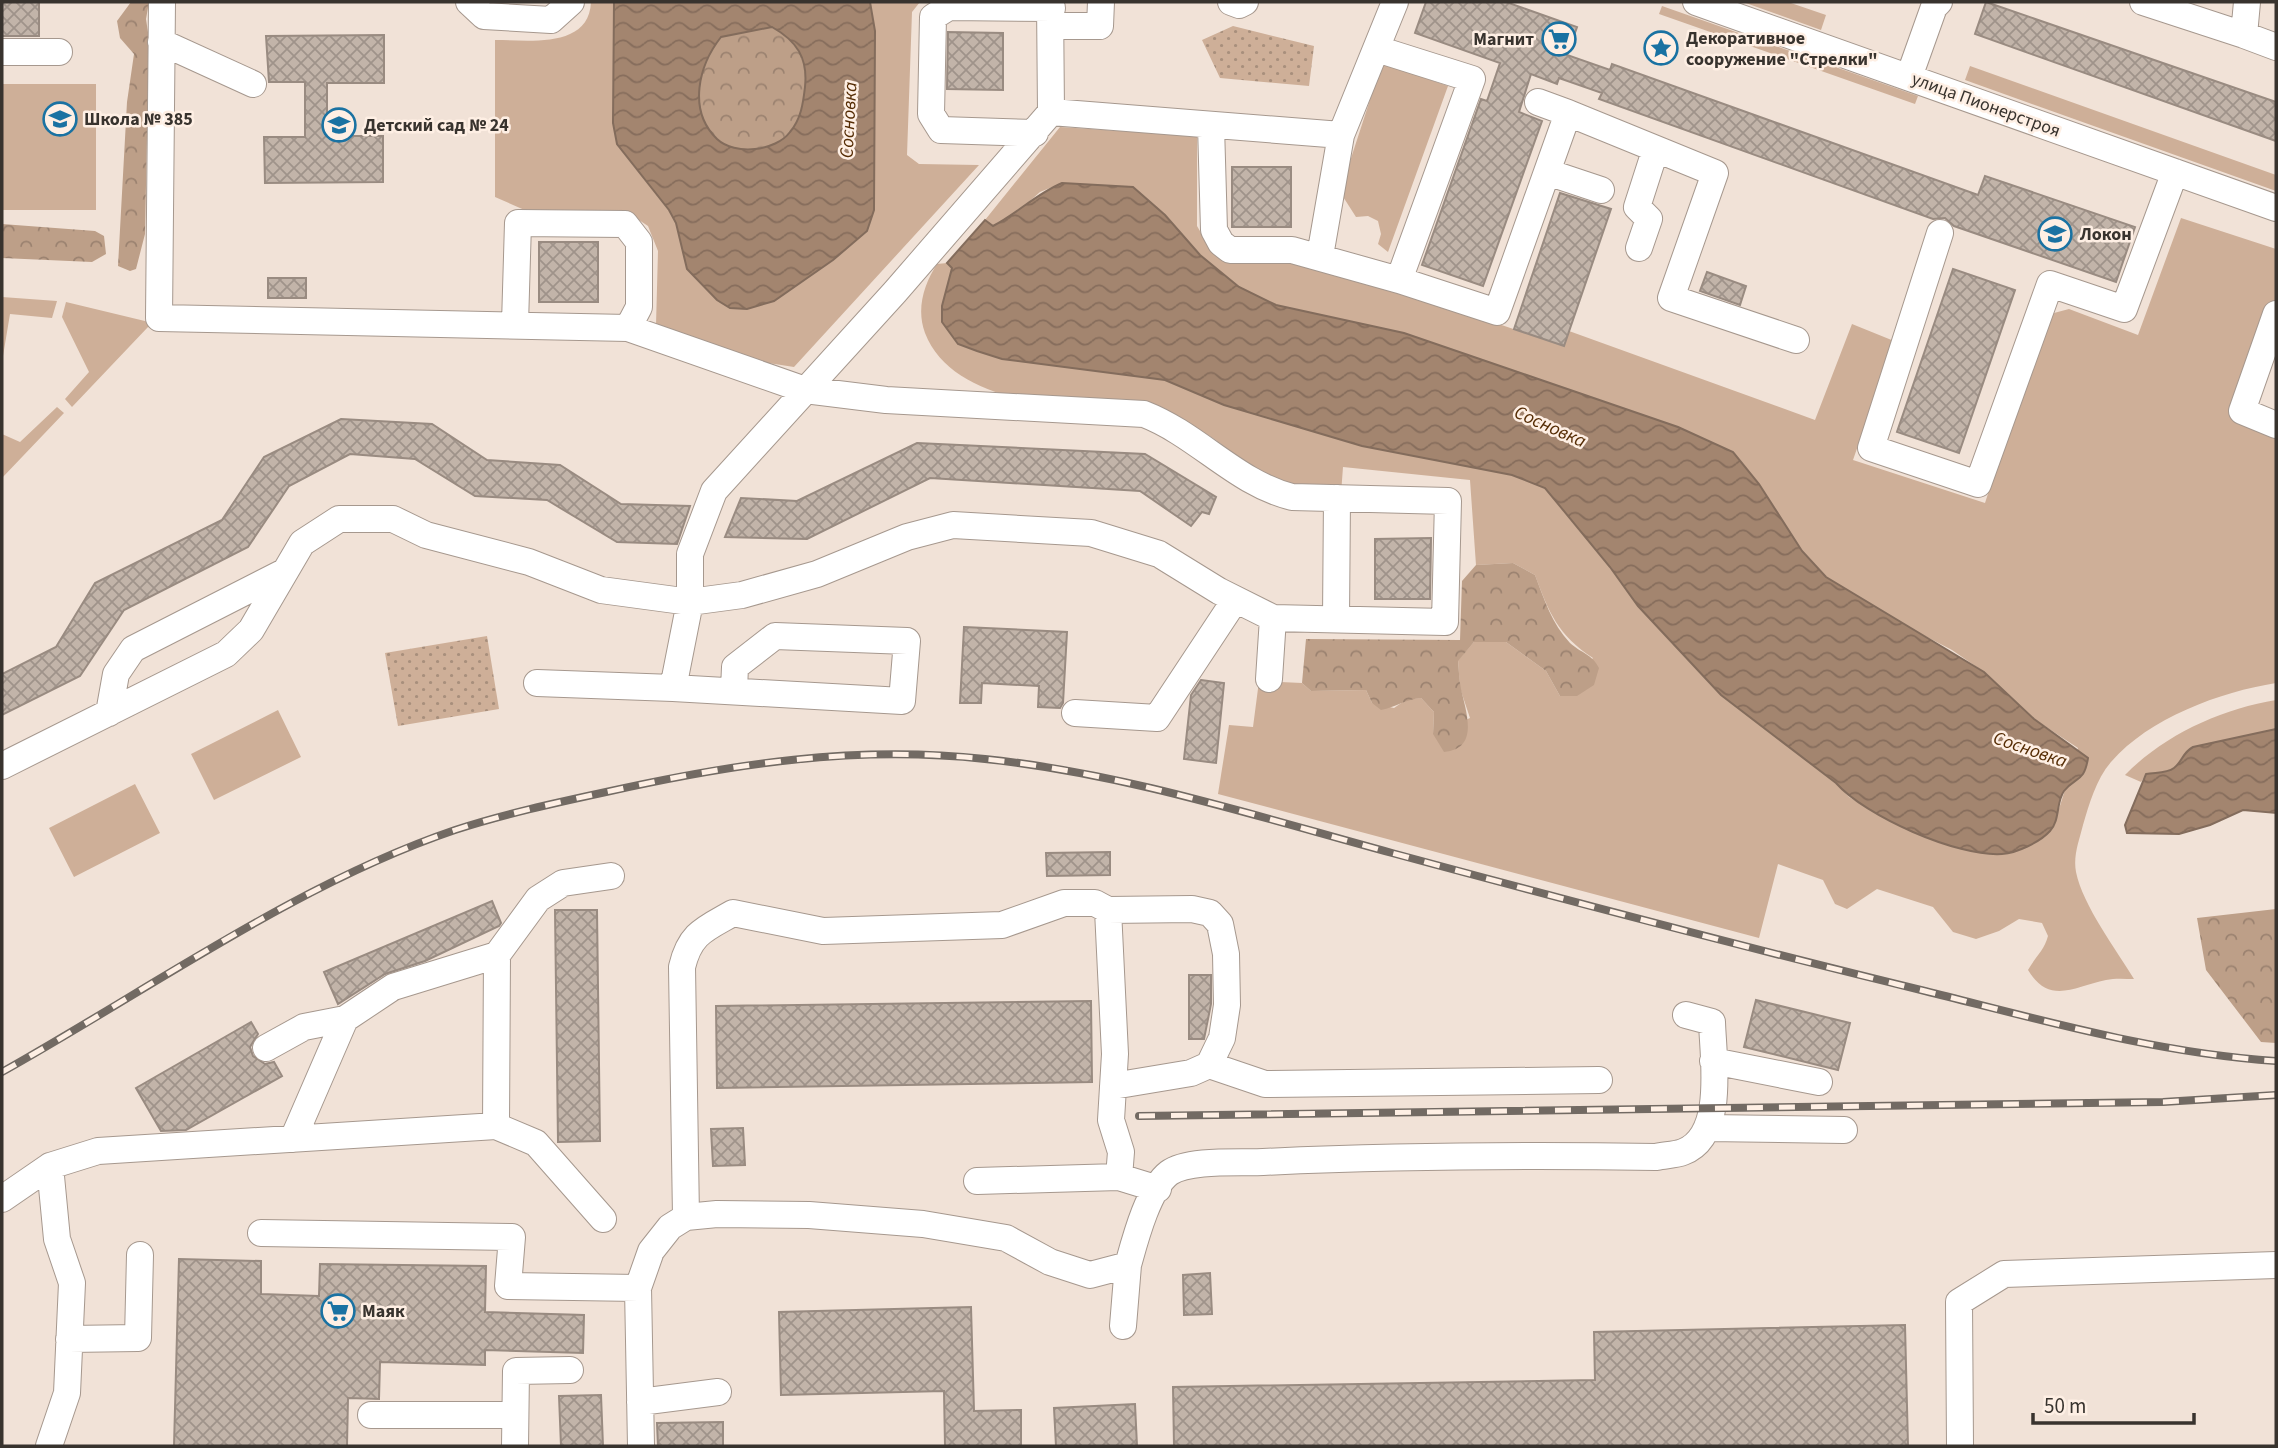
<svg xmlns="http://www.w3.org/2000/svg" width="2278" height="1448" viewBox="0 0 2278 1448" font-family="'Source Sans 3',sans-serif">
<defs>
<pattern id="forest-crowns" width="20" height="18" patternUnits="userSpaceOnUse" patternTransform="scale(1.75)"><rect width="20" height="18" fill="#bd9f88"/><path d="M2 6a3 3 0 1 1 6 0M12 15a3 3 0 1 1 6 0" fill="none" stroke="#9b8270"/></pattern>
<pattern id="park-dots" width="8" height="8" patternUnits="userSpaceOnUse" patternTransform="scale(1.75)"><rect width="8" height="8" fill="#ceaf98"/><path d="M2 2h.1M6 6h.1" fill="none" stroke="#a88f7c" stroke-width="1.8" stroke-linecap="round"/></pattern>
<pattern id="water-waves" width="16" height="10" patternUnits="userSpaceOnUse" patternTransform="scale(1.75)"><rect width="16" height="10" fill="#a3856f"/><path d="M0 5q4-4 8 0t8 0" fill="none" stroke="#866d5c"/></pattern>
<pattern id="building-cross-hatch" width="8" height="8" patternUnits="userSpaceOnUse" patternTransform="scale(1.75)"><rect width="8" height="8" fill="#c2b4a9"/><path d="M0 0l8 8M0 8l8-8" fill="none" stroke="#9f938a"/></pattern>
</defs>
<rect width="100%" height="100%" fill="#f1e2d7"/>
<!-- grass -->
<path fill="#ceaf98" d="M 591,2 L 614,2 L 613,123 L 617,144 L 669,210 L 676,223 L 687,269 L 867,231 L 874,210 L 875,31 L 870,2 L 920,2 L 912,12 L 907,155 L 919,164 L 979,165 L 794,367 L 718,355 L 656,325 L 658,251 L 648,226 L 633,216 L 545,219 L 495,197 L 495,40 C 529,40 589,49 591,2 Z
M 1743,2 L 1788,2 L 1826,15 L 1821,30 Z
M 1662,6 L 1918,96 L 1915,104 L 1659,14 Z
M 1382,63 L 1448,86 L 1388,252 L 1378,244 L 1381,234 L 1378,221 L 1368,216 L 1356,217 L 1340,192 Z
M 1970,66 L 2276,175 L 2276,191 L 1965,80 Z
M 2,84 L 96,84 L 96,210 L 2,210 Z
M 1060,127 L 1197,136 L 1197,226 L 1207,243 L 1291,258 L 1350,274 L 1564,346 L 1569,331 L 1815,420 L 1852,324 L 1894,341 L 1853,460 L 1985,503 L 2042,326 L 2054,313 L 2069,309 L 2138,335 L 2181,218 L 2276,249 L 2276,298 L 2231,419 L 2276,435 L 2276,683 C 2220,692 2149,718 2111,762 C 2096,779 2089,805 2083,825 C 2079,841 2073,856 2076,872 C 2083,906 2116,949 2134,979 C 2125,979 2115,978 2106,980 C 2074,987 2049,1005 2028,970 C 2035,957 2044,951 2048,936 L 2042,923 L 2019,919 L 1999,931 L 1976,939 L 1953,932 L 1933,907 L 1877,889 L 1847,909 L 1835,904 L 1823,880 L 1778,864 L 1759,938 L 1218,794 L 1229,725 L 1253,727 L 1259,681 L 1302,683 L 1311,691 L 1366,690 L 1372,703 L 1394,708 L 1407,699 L 1421,698 L 1434,712 L 1433,734 L 1470,718 L 1460,688 L 1458,660 L 1474,642 L 1506,642 L 1546,671 L 1560,696 L 1593,658 C 1558,635 1549,613 1535,575 L 1513,563 L 1476,565 L 1470,480 L 1343,467 L 1341,494 C 1321,491 1297,490 1278,483 C 1246,472 1222,436 1189,426 C 1115,403 959,420 925,333 C 916,309 924,284 937,264 L 947,263 L 952,268 L 942,306 L 977,351 L 1002,359 L 1165,380 L 1224,405 L 1362,446 L 1512,475 L 1545,488 L 1610,567 L 1638,606 L 1721,695 L 1836,783 L 1849,797 L 1872,811 L 1945,844 L 2059,809 L 2078,748 L 2034,719 L 1984,672 L 1952,650 L 1894,620 L 1826,577 L 1802,551 L 1759,484 L 1733,452 L 1678,427 L 1404,333 L 1276,305 L 1239,287 L 1200,255 L 1165,215 L 1081,184 L 1062,183 L 1040,192 L 1013,216 L 992,226 L 985,220 Z
M 2,297 L 57,301 L 52,318 L 10,314 L 2,362 Z
M 66,302 L 149,322 L 148,327 L 72,407 L 65,399 L 89,372 L 62,317 Z
M 57,407 L 64,413 L 2,478 L 2,434 L 20,442 Z
M 2276,700 L 2276,729 L 2193,747 C 2183,753 2183,761 2174,768 C 2166,774 2155,772 2146,774 L 2141,782 L 2125,775 C 2164,735 2221,709 2276,700 Z
M 278,710 L 301,757 L 214,800 L 191,754 Z
M 135,784 L 160,833 L 74,877 L 49,828 Z"/>
<!-- forest -->
<path fill="url(#forest-crowns)" d="M 131,2 L 149,2 L 146,19 L 149,39 L 145,234 L 136,269 L 130,271 L 118,266 L 127,102 L 134,54 L 120,38 L 117,21 Z
M 772,27 C 796,41 808,58 805,87 C 803,104 801,119 790,132 C 776,151 735,156 717,139 C 687,110 699,65 721,37 Z
M 2,224 L 95,231 L 104,236 L 106,254 L 92,262 L 2,258 Z
M 1513,563 L 1535,575 C 1544,599 1552,624 1570,643 C 1581,653 1592,654 1599,668 L 1594,685 L 1577,696 L 1560,696 L 1546,671 L 1506,642 L 1474,642 L 1458,661 C 1459,670 1459,680 1461,689 C 1466,712 1480,749 1444,752 L 1433,734 L 1434,712 L 1421,698 C 1406,699 1396,707 1381,710 L 1372,703 L 1366,690 L 1311,691 L 1302,683 L 1306,639 L 1460,640 L 1462,581 L 1476,565 Z
M 2276,909 L 2276,1043 L 2261,1042 L 2206,970 L 2197,918 Z"/>
<!-- park -->
<path fill="url(#park-dots)" d="M 1233,26 L 1314,46 L 1309,86 L 1220,78 L 1202,40 Z
M 487,636 L 499,709 L 398,726 L 385,653 Z"/>
<!-- water -->
<path fill="url(#water-waves)" stroke="#836c5c" stroke-width="2" fill-rule="evenodd" d="M 614,2 L 870,2 L 875,31 L 874,210 L 867,231 L 833,260 L 774,301 L 747,309 L 730,308 L 717,300 L 687,269 L 676,223 L 669,210 L 617,144 L 613,123 ZM 772,27 C 797,41 808,58 805,87 C 803,104 801,119 790,132 C 776,151 735,156 717,139 C 687,110 699,65 721,37 Z
M 1062,183 L 1133,187 L 1165,215 L 1200,255 L 1239,287 L 1276,305 L 1404,333 L 1678,427 L 1733,452 L 1759,484 L 1802,551 L 1826,577 L 1984,672 L 2034,719 L 2088,758 C 2084,783 2076,776 2064,791 C 2056,802 2060,821 2050,831 C 2040,842 2017,853 2002,854 C 1957,857 1865,816 1836,783 L 1721,695 L 1638,606 L 1610,567 L 1545,488 L 1512,475 L 1362,446 L 1224,405 L 1165,380 L 1002,359 L 977,351 L 958,344 L 942,322 L 942,306 L 952,268 L 947,263 L 985,220 L 993,226 C 1018,213 1036,194 1062,183 Z
M 2276,729 L 2276,813 L 2243,810 L 2210,825 L 2179,834 L 2127,833 L 2125,825 L 2146,774 C 2155,772 2166,774 2174,768 C 2183,761 2182,753 2193,747 Z"/>
<!-- building -->
<path fill="url(#building-cross-hatch)" stroke="#998b81" stroke-width="2" d="M 2,2 L 39,2 L 39,36 L 2,36 Z
M 1426,2 L 1506,2 L 1577,27 L 1567,55 L 1610,70 L 1612,64 L 1978,195 L 1985,176 L 2135,227 L 2116,282 L 1954,226 L 1945,218 L 1933,219 L 1599,99 L 1602,93 L 1559,78 L 1557,84 L 1531,74 L 1519,112 L 1542,121 L 1483,286 L 1422,265 L 1481,99 L 1487,101 L 1500,63 L 1415,33 Z
M 1986,2 L 2276,102 L 2276,141 L 1975,34 Z
M 948,32 L 1003,33 L 1003,90 L 947,89 Z
M 384,35 L 384,83 L 327,83 L 327,136 L 383,136 L 383,182 L 265,183 L 264,137 L 305,137 L 305,82 L 269,82 L 266,36 Z
M 1232,167 L 1291,167 L 1291,227 L 1232,227 Z
M 1560,193 L 1611,209 L 1564,346 L 1514,329 Z
M 539,242 L 598,242 L 598,302 L 539,302 Z
M 1953,269 L 2015,290 L 1959,453 L 1897,432 Z
M 1707,272 L 1746,286 L 1740,305 L 1700,291 Z
M 268,278 L 306,278 L 306,298 L 268,298 Z
M 341,419 L 432,424 L 487,460 L 560,465 L 621,504 L 690,506 L 677,544 L 617,542 L 547,500 L 475,496 L 415,459 L 350,454 L 289,486 L 248,547 L 124,610 L 80,676 L 2,715 L 2,674 L 56,647 L 95,583 L 222,520 L 264,457 Z
M 917,443 L 1145,454 L 1216,497 L 1209,514 L 1202,512 L 1191,526 L 1140,491 L 930,478 L 807,539 L 725,537 L 741,498 L 797,501 Z
M 1431,538 L 1430,599 L 1375,599 L 1375,539 Z
M 964,627 L 1067,632 L 1063,703 L 1060,708 L 1038,707 L 1039,686 L 982,683 L 981,703 L 960,703 Z
M 1201,680 L 1224,683 L 1216,763 L 1184,759 L 1191,695 Z
M 1110,852 L 1110,875 L 1047,876 L 1046,853 Z
M 492,901 L 501,923 L 499,926 L 425,961 L 385,974 L 338,1004 L 324,972 Z
M 555,910 L 597,910 L 600,1141 L 558,1142 Z
M 1189,975 L 1211,975 L 1211,1004 L 1204,1039 L 1189,1039 Z
M 1756,1000 L 1850,1023 L 1838,1070 L 1744,1047 Z
M 1091,1001 L 1092,1082 L 717,1088 L 716,1006 Z
M 251,1022 L 258,1034 L 250,1047 L 253,1056 L 265,1064 L 274,1062 L 282,1076 L 186,1130 L 161,1131 L 136,1088 Z
M 743,1128 L 745,1165 L 713,1166 L 711,1129 Z
M 179,1259 L 261,1261 L 261,1294 L 319,1296 L 320,1264 L 486,1266 L 485,1312 L 584,1315 L 583,1353 L 485,1350 L 485,1365 L 380,1362 L 379,1399 L 348,1398 L 347,1446 L 174,1446 Z
M 1210,1273 L 1212,1314 L 1184,1315 L 1183,1275 Z
M 971,1307 L 974,1411 L 1021,1410 L 1021,1446 L 945,1446 L 944,1391 L 781,1395 L 779,1312 Z
M 1905,1325 L 1908,1446 L 1174,1446 L 1173,1387 L 1595,1380 L 1594,1332 Z
M 601,1395 L 603,1446 L 561,1446 L 559,1396 Z
M 1135,1404 L 1137,1446 L 1056,1446 L 1054,1408 Z
M 723,1422 L 723,1446 L 658,1446 L 657,1423 Z"/>
<g fill="none" stroke-linecap="round" stroke-linejoin="round">
<defs>
<path id="minor" d="M 469,2 L 484,16 L 551,20 L 571,2
M 1231,2 L 1239,5 L 1245,2
M 1696,2 L 2276,208
M 2143,2 L 2244,35
M 2247,2 L 2244,35 L 2276,47
M 1051,26 L 1100,26 L 1101,2
M 161,42 L 253,84
M 1377,49 L 1472,79 L 1399,280 L 1497,312 L 1568,113 L 1715,173 L 1671,298 L 1796,340
M 2,52 L 59,52
M 1909,77 L 1934,7 L 1939,2
M 1538,102 L 1568,113
M 1051,112 L 1341,135
M 1211,126 L 1214,230 L 1221,243 L 1230,250 L 1292,250 L 1399,280
M 1035,133 L 941,130 L 931,114 L 933,17 L 949,7 L 1052,8
M 1547,172 L 1601,190
M 1940,233 L 1871,448 L 1978,484 L 2050,284 L 2124,309 L 2175,172
M 1639,248 L 1649,219 L 1637,207 L 1655,151
M 1320,256 L 1341,135 L 1395,2
M 2276,314 L 2242,411 L 2276,425
M 515,324 L 518,223 L 625,224 L 639,242 L 639,307 L 628,328
M 1336,619 L 1337,498
M 1269,679 L 1273,618
M 537,683 L 673,688
M 734,690 L 735,667 L 775,636 L 907,641 L 902,701 L 673,688 L 690,602 L 690,554 L 714,491 L 895,292 L 1051,112 L 1050,2
M 109,713 L 116,674 L 133,649 L 284,572
M 1075,713 L 1157,718 L 1235,600
M 2,766 L 226,654 L 251,630 L 302,543 L 339,519 L 393,519 L 426,535 L 529,562 L 601,590 L 690,602 L 742,595 L 817,574 L 907,537 L 953,525 L 1091,533 L 1159,554 L 1219,591 L 1273,618 L 1445,622 L 1448,501 L 1292,497 C 1236,483 1198,435 1144,414 L 886,400 L 805,390 L 628,328 L 159,318 L 162,2
M 1108,910 L 1115,1054 L 1111,1120 L 1121,1152 L 1119,1177
M 266,1048 L 304,1027 L 345,1019
M 1713,1061 L 1819,1082
M 1209,1065 L 1265,1084 L 1599,1080
M 496,1126 L 497,955 L 538,899 L 563,883 L 611,876
M 1708,1128 L 1844,1130
M 293,1139 L 345,1019 L 393,987 L 497,955
M 977,1181 L 1119,1177 L 1158,1189
M 2,1199 L 50,1166 L 98,1151 L 496,1126 L 536,1143 L 603,1219
M 686,1217 L 682,967 C 690,933 705,929 733,913 L 823,931 L 1002,925 L 1064,903 L 1095,903 L 1108,910 L 1192,909 L 1210,913 L 1220,924 L 1226,954 L 1227,1005 L 1222,1038 L 1209,1065 L 1191,1073 L 1113,1086
M 261,1233 L 512,1237 L 508,1286 L 638,1288
M 1123,1326 L 1128,1265
M 69,1339 L 138,1338 L 140,1255
M 640,1402 L 718,1392
M 371,1415 L 515,1415
M 49,1446 L 67,1393 L 72,1283 L 57,1239 L 50,1166
M 515,1446 L 516,1371 L 570,1370
M 641,1446 L 638,1288 L 651,1251 L 670,1227 L 686,1217 L 717,1214 L 809,1215 L 923,1224 L 1006,1238 L 1050,1262 L 1090,1275 L 1128,1265 C 1135,1240 1148,1189 1169,1173 C 1188,1159 1240,1163 1263,1162 C 1394,1156 1526,1155 1656,1157 C 1665,1155 1675,1155 1683,1152 C 1726,1136 1713,1058 1712,1022 L 1686,1015
M 1960,1446 L 1959,1302 L 2004,1274 L 2276,1265"/>
</defs>
<!-- minor casing -->
<use href="#minor" stroke="#a6988e" stroke-width="28"/>
<!-- minor -->
<use href="#minor" stroke="#fff" stroke-width="26"/>
<defs>
<path id="rail" d="M 2,1072 C 147,991 298,883 455,830 C 504,814 555,803 606,792 C 732,764 854,745 985,759 C 1123,773 1259,817 1392,853 C 1570,901 1747,948 1925,991 C 2042,1020 2156,1053 2276,1061
M 1139,1116 L 2163,1102 L 2276,1095"/>
</defs>
<!-- rail casing -->
<use href="#rail" stroke="#726a63" stroke-width="8"/>
<!-- rail -->
<use href="#rail" stroke="#feefe4" stroke-width="5" stroke-dasharray="16" stroke-linecap="butt"/>
</g>
<!-- icons -->
<defs>
<symbol id="supermarket-ring" viewBox="-11 -11 22 22"><circle r="9.5" fill="#feefe4" stroke="#1a72a2" stroke-width="1.5"/><path d="M-6-5.5h2.5l.6 2H6L4.5 2H-2.5L-4.4-4H-6ZM-1.5 3.2a1.3 1.3 0 1 0 .1 0ZM3 3.2a1.3 1.3 0 1 0 .1 0Z" fill="#1a72a2"/></symbol>
<symbol id="sight-ring" viewBox="-11 -11 22 22"><circle r="9.5" fill="#feefe4" stroke="#1a72a2" stroke-width="1.5"/><path d="M0-6L1.8-2.2L6-1.7L2.9 1.2L3.7 5.4L0 3.3L-3.7 5.4L-2.9 1.2L-6-1.7L-1.8-2.2Z" fill="#1a72a2"/></symbol>
<symbol id="school-ring" viewBox="-11 -11 22 22"><circle r="9.5" fill="#feefe4" stroke="#1a72a2" stroke-width="1.5"/><path d="M0-5L7-2L0 1L-7-2ZM-4 1L0 2.5L4 1V4Q0 6-4 4Z" fill="#1a72a2"/></symbol>
<symbol id="university-ring" viewBox="-11 -11 22 22"><circle r="9.5" fill="#feefe4" stroke="#1a72a2" stroke-width="1.5"/><path d="M0-5L7-2L0 1L-7-2ZM-4 1L0 2.5L4 1V4Q0 6-4 4Z" fill="#1a72a2"/></symbol>
</defs>
<g fill-rule="evenodd">
<use href="#supermarket-ring" x="1540" y="20" width="38" height="38"/>
<use href="#sight-ring" x="1642" y="29" width="38" height="38"/>
<use href="#school-ring" x="41" y="100" width="38" height="38"/>
<use href="#school-ring" x="320" y="106" width="38" height="38"/>
<use href="#university-ring" x="2036" y="215" width="38" height="38"/>
<use href="#supermarket-ring" x="319" y="1292" width="38" height="38"/>
</g>
<g text-anchor="middle" dominant-baseline="central" stroke-width="5" stroke-linejoin="round" paint-order="stroke">
<!-- poi labels -->
<g font-size="18" font-weight="bold" fill="#38332e" stroke="#feefe4" text-anchor="start">
<text x="1686" y="38">Декоративное<tspan x="1686" dy="21">сооружение "Стрелки"</tspan></text>
<text x="1534" y="39" text-anchor="end">Магнит</text>
<text x="84" y="119">Школа № 385</text>
<text x="364" y="125">Детский сад № 24</text>
<text x="2080" y="234">Локон</text>
<text x="362" y="1311">Маяк</text>
</g>
<!-- street labels -->
<g font-size="18" fill="#38332e" stroke="#feefe4">
<text transform="translate(1986 105) rotate(20)">улица Пионерстроя</text>
</g>
<!-- water labels -->
<g font-size="19" font-style="italic" fill="#562d05" stroke="#feefe4">
<text transform="translate(849 120) rotate(-87)">Сосновка</text>
<text transform="translate(1550 427) rotate(24)">Сосновка</text>
<text transform="translate(2030 750) rotate(19)">Сосновка</text>
</g>
</g>
<!-- border -->
<rect width="2278" height="1448" fill="none" stroke="#38332e" stroke-width="7"/>
<!-- scale -->
<path d="M2033 1413v10h161v-10" fill="none" stroke="#38332e" stroke-width="3.5"/>
<text x="2044" y="1413" font-size="21" fill="#38332e" stroke="#feefe4" stroke-width="5" paint-order="stroke">50 m</text>
</svg>
